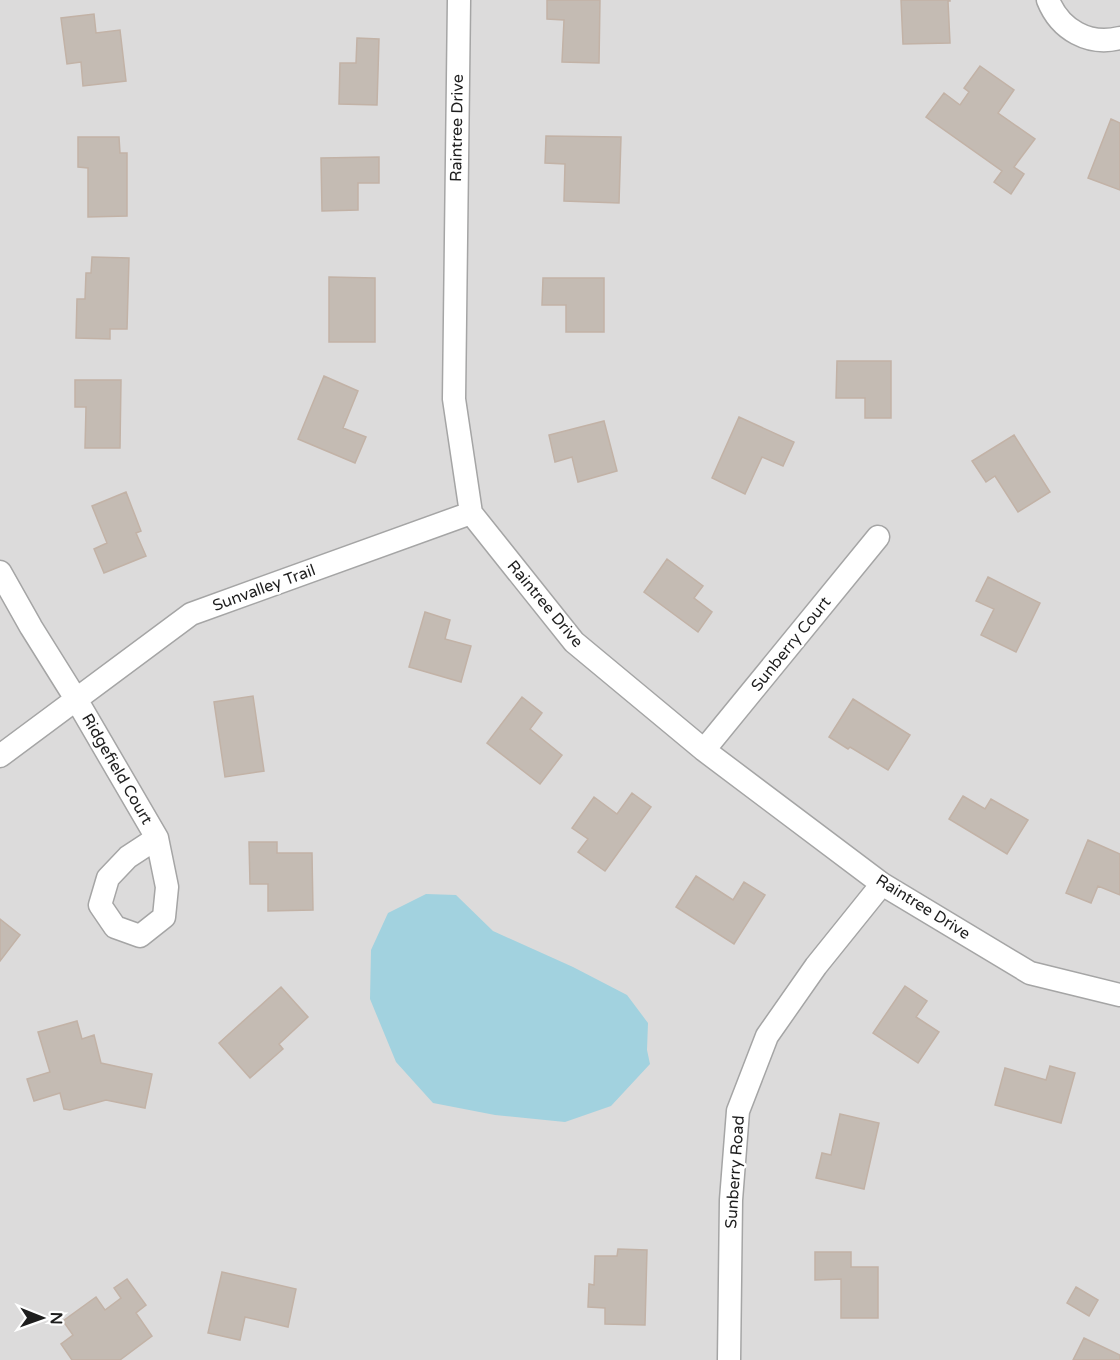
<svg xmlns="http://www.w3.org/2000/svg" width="1120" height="1360" viewBox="0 0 1120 1360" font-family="'Varela Round',sans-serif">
<rect width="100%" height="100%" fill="#efebe4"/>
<!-- residential -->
<path fill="#dcdbdb" d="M 0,0 L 1120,0 L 1120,1360 L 0,1360 Z"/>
<!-- water -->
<path fill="#a2d2df" d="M 426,894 L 456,895 L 493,931 L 573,967 L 627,995 L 648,1023 L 647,1050 L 650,1064 L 611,1106 L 565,1122 L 495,1115 L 433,1103 L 396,1062 L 370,999 L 371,950 L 388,913 Z"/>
<!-- building -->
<path fill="#c4bbb3" stroke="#c2b2a6" stroke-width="1.5" d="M 547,0 L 600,0 L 599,63 L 562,62 L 564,20 L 547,19 Z
M 901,0 L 950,0 L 950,1 L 948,1 L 950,43 L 903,44 Z
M 94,14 L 96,33 L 120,30 L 126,81 L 83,86 L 81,62 L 67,64 L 61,18 Z
M 357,38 L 379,39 L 377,105 L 339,104 L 340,63 L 356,63 Z
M 980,66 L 1014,90 L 998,113 L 1035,139 L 1014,167 L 1024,174 L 1011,194 L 994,182 L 1002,171 L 926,117 L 944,93 L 960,105 L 969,92 L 964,88 Z
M 1111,119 L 1120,123 L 1120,190 L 1088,178 Z
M 546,136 L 621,137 L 619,203 L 564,201 L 565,164 L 545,163 Z
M 78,137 L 119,137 L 120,153 L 127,153 L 127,216 L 88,217 L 88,168 L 78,167 Z
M 379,157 L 379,183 L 358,183 L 358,210 L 322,211 L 321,158 Z
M 92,257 L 129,258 L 127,329 L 110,329 L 110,339 L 76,338 L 77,299 L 85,299 L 86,273 L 91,273 Z
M 329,277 L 375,278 L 375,342 L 329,342 Z
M 543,278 L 604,278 L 604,332 L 566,332 L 566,305 L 542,305 Z
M 837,361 L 891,361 L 891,418 L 865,418 L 865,398 L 836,398 Z
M 324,376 L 358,391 L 343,428 L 366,437 L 355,463 L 298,439 Z
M 75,380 L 121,380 L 120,448 L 85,448 L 86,407 L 75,407 Z
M 739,417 L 794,442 L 783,466 L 762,457 L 745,494 L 712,478 Z
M 604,421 L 617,471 L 578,482 L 572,457 L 555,462 L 549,435 Z
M 1014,435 L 1050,492 L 1018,512 L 995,476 L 986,482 L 972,461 Z
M 126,492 L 141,531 L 136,533 L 146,556 L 104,573 L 94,549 L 107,543 L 92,506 Z
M 667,559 L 703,586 L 694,598 L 712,612 L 698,632 L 644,592 Z
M 988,577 L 1040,603 L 1016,652 L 981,635 L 994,609 L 976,601 Z
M 425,612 L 450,620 L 445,639 L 471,646 L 461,682 L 409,667 Z
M 253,696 L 264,771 L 225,777 L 214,702 Z
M 522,697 L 542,713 L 530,729 L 562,755 L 540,784 L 487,743 Z
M 853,699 L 910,735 L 888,770 L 850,747 L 848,749 L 829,737 Z
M 632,793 L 651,807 L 605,871 L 578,852 L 588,839 L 572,828 L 594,797 L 617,814 Z
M 963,796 L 985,809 L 991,799 L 1028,820 L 1007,854 L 949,819 Z
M 1088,840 L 1120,854 L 1120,895 L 1098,886 L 1091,903 L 1066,893 Z
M 249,842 L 277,842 L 277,853 L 312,853 L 313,910 L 268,911 L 268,884 L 250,884 Z
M 696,876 L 733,900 L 744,882 L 765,895 L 734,944 L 676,907 Z
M 0,919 L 20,935 L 0,961 Z
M 905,986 L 927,1001 L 916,1017 L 939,1032 L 918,1063 L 873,1033 Z
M 281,987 L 308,1017 L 279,1044 L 283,1049 L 250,1078 L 219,1043 Z
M 77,1021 L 82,1039 L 94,1035 L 101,1063 L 152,1074 L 145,1108 L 106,1100 L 70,1110 L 64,1109 L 60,1093 L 34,1101 L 27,1079 L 50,1072 L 38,1032 Z
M 1050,1066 L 1075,1073 L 1061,1123 L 995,1105 L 1005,1068 L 1046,1080 Z
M 840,1114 L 879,1123 L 864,1189 L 816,1178 L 822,1153 L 831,1155 Z
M 618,1249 L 647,1250 L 645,1325 L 605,1324 L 605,1308 L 588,1307 L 589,1284 L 594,1285 L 595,1256 L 617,1256 Z
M 815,1252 L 851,1252 L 851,1267 L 878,1267 L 878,1318 L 841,1318 L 841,1279 L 815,1280 Z
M 222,1272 L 296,1289 L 288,1327 L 245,1317 L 240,1340 L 208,1333 Z
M 127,1279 L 146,1305 L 136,1313 L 152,1336 L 120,1360 L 72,1360 L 61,1344 L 73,1335 L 63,1321 L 96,1297 L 105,1310 L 121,1298 L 114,1288 Z
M 1076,1287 L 1098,1300 L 1089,1316 L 1067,1303 Z
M 1084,1338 L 1120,1355 L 1120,1360 L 1073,1360 Z"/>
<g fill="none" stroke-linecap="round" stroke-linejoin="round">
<defs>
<path id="minor" d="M 459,0 L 454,399 L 471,513 L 574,642 L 704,750 L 882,884 L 1030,973 L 1120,995
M 1048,0 C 1060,30 1089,46 1120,38
M 0,572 L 31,627 L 76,699 L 157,838 L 167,887 L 164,917 L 140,936 L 115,927 L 100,905 L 108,878 L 128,857 L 157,838
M 704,750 L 878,537
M 0,756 L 191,614 L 471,513
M 729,1360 L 731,1200 L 738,1111 L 767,1036 L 816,966 L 882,884"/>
</defs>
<!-- minor casing -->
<use href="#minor" stroke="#a5a5a5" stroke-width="25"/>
<!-- minor -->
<use href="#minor" stroke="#fff" stroke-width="22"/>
</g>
<g text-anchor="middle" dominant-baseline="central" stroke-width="5" stroke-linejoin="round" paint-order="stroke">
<!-- street labels -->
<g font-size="16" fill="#1e1e1e" stroke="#fff">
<text transform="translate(457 128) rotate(-89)">Raintree Drive</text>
<text transform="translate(264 588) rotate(-20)">Sunvalley Trail</text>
<text transform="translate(545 604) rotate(50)">Raintree Drive</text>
<text transform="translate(791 644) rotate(-51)">Sunberry Court</text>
<text transform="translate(117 769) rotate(60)">Ridgefield Court</text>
<text transform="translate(923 907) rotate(32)">Raintree Drive</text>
<text transform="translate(735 1172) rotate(-86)">Sunberry Road</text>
</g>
</g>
<!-- north arrow -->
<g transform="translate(42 1318) rotate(91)" stroke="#ffffff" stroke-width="4.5" paint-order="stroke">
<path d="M0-4.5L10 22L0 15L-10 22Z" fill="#1e1e1e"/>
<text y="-9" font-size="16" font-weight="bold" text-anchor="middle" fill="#1e1e1e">N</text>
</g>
</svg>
